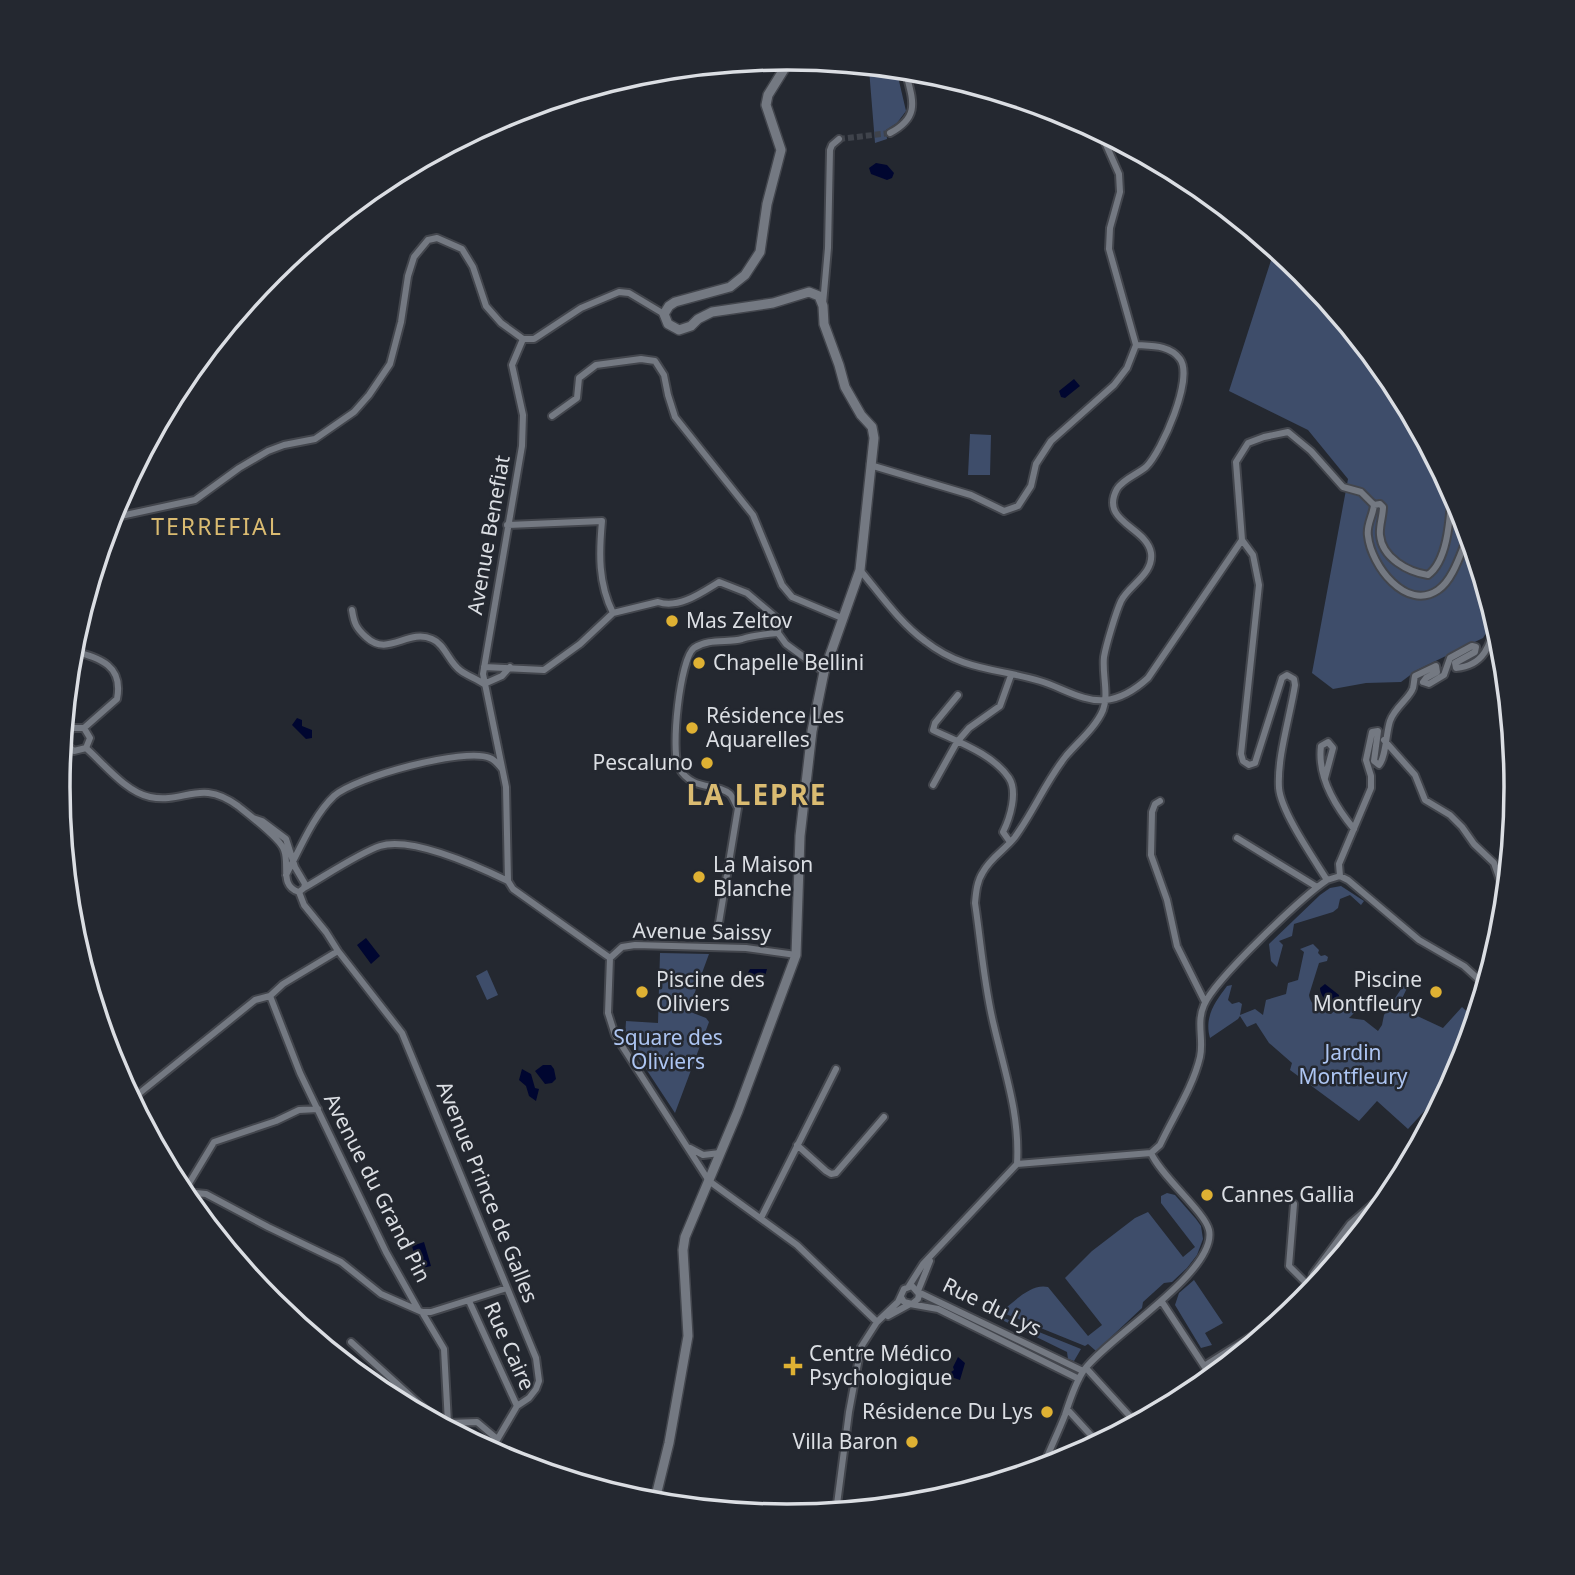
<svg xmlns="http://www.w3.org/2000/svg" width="1575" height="1575" font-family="'Noto Sans',sans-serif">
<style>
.green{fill:#3e4d6a}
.water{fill:#000630}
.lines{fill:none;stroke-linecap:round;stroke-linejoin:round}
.street-tunnel{stroke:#3f434b;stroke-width:6;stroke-dasharray:6 3;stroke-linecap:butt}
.street-casing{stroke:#43464d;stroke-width:10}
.secondary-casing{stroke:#43464d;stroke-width:12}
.street{stroke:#747982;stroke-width:6}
.secondary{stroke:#747982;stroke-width:9}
.poi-dot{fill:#dfb133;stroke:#242830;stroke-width:2.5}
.labels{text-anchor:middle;stroke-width:5;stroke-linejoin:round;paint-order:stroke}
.street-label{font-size:21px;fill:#dbdee3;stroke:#242830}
.poi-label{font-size:21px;fill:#dbdee3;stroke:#242830;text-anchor:start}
.park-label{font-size:21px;fill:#adc5f2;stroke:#242830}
.neighbourhood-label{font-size:23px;letter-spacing:2px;fill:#dabb71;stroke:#242830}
.district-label{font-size:28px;font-weight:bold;letter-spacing:2px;fill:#dabb71;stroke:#242830}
.rim{fill:none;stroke:#dbdee3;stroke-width:3.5}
</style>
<rect width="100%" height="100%" fill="#242830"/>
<!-- green -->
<path class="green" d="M878,67L896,68L906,111L897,123L886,130L887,139L875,143L869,69Z
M1275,248L1304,272L1394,382L1462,509L1495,619L1483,638L1417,670L1401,682L1366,683L1333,689L1312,673L1348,479L1308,430L1229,391Z
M970,434L991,435L990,475H968Z
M1341,886L1364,901L1361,905L1350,895L1340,899L1338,908L1333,912L1294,924L1292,936L1279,941L1283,945L1277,967L1271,961L1269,944L1320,895L1330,888Z
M1313,944L1319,950L1318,953L1321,956L1325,955L1328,957L1327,961L1319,963L1309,995C1310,1005 1322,1012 1331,1014L1342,1004L1351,1001L1359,1008L1349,1018L1364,1020L1378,1031L1382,1025L1384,1015L1403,986L1407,988L1398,1007L1443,1028L1462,1007L1476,1020L1458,1074L1408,1129L1377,1101L1359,1121L1290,1070L1292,1063L1269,1043L1256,1023L1247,1027L1240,1016L1238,1019L1210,1038C1204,1017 1215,1002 1227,986L1232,985L1228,1000L1232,1004L1239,1002L1242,1004L1240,1015L1255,1009L1263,1015L1266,1000L1286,994L1288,983L1298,980L1304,952L1300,949Z
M660,953L709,954L688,1011L706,1018L709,1022L675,1113L625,1037L626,1021L658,1023Z
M487,970L498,995L487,1000L476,976Z
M1167,1193L1175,1195L1196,1219L1201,1226L1203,1239L1197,1255L1187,1268L1172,1282L1164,1283L1143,1302L1142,1308L1096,1351L1088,1344L1085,1346L1001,1312C1014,1302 1031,1283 1048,1287L1088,1336L1102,1325L1065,1278L1092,1251L1135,1218L1148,1212L1183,1257L1195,1247L1161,1203V1196Z
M1194,1280L1223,1323L1205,1333L1212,1345L1201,1348L1175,1305L1179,1293Z
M999,1316L1081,1349L1074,1361L1068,1359L1067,1352L1000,1319Z"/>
<!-- water -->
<path class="water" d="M876,163L887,165L894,173L892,178L887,180L871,174L869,168Z
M1074,379L1080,386L1065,398L1061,397L1059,391Z
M297,718L302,720V726L312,730V738L306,739L292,725Z
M366,938L380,956L371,964L357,945Z
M750,969H767L763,983L745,978Z
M1325,984L1339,995V1002L1335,1007C1328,1006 1320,995 1320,988Z
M543,1065H551L554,1069L556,1079L552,1083L545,1084L535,1071Z
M522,1069L531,1074L535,1088L539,1089L536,1101L529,1096L526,1086L519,1080Z
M424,1242L431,1266L418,1269L412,1246Z
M958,1357L965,1363L960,1380L951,1377L948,1374L954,1370L953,1367Z"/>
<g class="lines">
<!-- street-tunnel -->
<path class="street-tunnel" d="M839,139L890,133
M716,937L718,929"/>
<defs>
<path id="street" d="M486,125H490L501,117
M1100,131L1119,174L1120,192L1110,228L1109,249L1136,345
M890,133C922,116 912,99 905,69
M823,304L828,248L830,150L832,145L839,139
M523,339L512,365L523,415L522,446L483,674L506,787L508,881L513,889L610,958
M552,416L577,398L579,378L596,365L641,359L655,361L664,375L668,395L675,417L753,515L782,585L792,597L842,618
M1425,440L1431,457L1441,470
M870,465L971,495L1004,511L1018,506L1031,486L1036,464L1051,441L1114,385L1127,368L1136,345
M1374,505L1380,504L1383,507C1383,516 1379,526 1380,535C1382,558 1408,572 1428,575C1449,560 1450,514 1452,489
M116,517L195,500L239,468L268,451L284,445L315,439L354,412L369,395L390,364L401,322L408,276L414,257L428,240L437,238L462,249L473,267L486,306L501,323L523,339H534L581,308L619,292L629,293L664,314
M110,521L116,517L113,509
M507,525L602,521C599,553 598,583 613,613
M860,570C880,594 900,623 925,641C963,671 997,668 1040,681C1061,687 1084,703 1106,700C1123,698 1136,689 1148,678L1242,540
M352,610C354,623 356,628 366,637C388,658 408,628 432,639C445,644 449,663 461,671C468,676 477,679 484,684L502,676L510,667
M71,650C98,658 124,664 117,699L84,728
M484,667L544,670L580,644L613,613L658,602C679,609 701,593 719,582L747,593L779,620L778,633L786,644L824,672
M958,695L935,723L933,730C958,742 993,754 1009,778C1018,792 1010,818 1003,832L1010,842
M84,728L90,738L86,748
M66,737L67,745L74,751L86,748
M66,737L72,728H84
M1384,740L1415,775L1425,800L1450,815L1462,827L1474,844L1494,863L1506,897
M86,748C104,764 126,792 150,797C185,804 200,778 238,806C248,814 281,839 284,850C290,865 279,886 299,892L304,888L305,884L295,867L286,839L262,821L253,818
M1325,778L1333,748L1328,742L1321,746C1317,777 1335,806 1354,829
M933,785L957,742L969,728L1000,706L1010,678
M1160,801L1155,804L1152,812L1151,855L1167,900L1177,946L1205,1002
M1237,838L1317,887
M286,875C300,849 313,816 334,796C355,777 465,747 490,758C495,760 499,765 502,769
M1340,876L1339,864L1371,788V776L1366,760L1372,732L1378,731L1374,761L1379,765C1386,757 1386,733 1390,721C1395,707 1410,698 1413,688C1414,684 1414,680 1415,676L1436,666L1437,672L1426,678L1423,682L1429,684L1444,675L1450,658L1472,646L1476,647L1475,652L1455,663L1456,668C1484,666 1491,644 1496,621
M1327,880C1314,859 1281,812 1279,788C1277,757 1290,717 1295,685L1294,679L1287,675L1282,678L1255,763L1249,765L1243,761L1241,754L1259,585L1253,555L1242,540L1236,462L1248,443L1264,437L1288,432L1311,451L1343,487L1361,492L1374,505C1373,516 1366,525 1368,536C1371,565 1406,612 1438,590C1454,579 1461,551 1469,534
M304,888C325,876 359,853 380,846C412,836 479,867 508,881
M299,892L304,905L326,932L338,951L402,1033L536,1358L539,1381L536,1389L529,1398L517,1406L490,1452
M718,929L738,808C736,805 733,797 730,794C716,782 693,792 679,768C670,753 680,658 694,648C709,638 728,643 742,639C754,635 766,634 778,633
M610,958L608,1013L615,1035L709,1181L797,1245L877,1322
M610,958L622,947L635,945L746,948L796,955
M270,996L300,1073L386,1252L418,1309
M131,1100L255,1000L270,996L283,984L338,951
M797,1145L826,1171L831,1174L836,1173L884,1117
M690,1148L703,1155L720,1153
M1151,1153L1160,1145C1173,1117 1193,1087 1200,1057C1204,1040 1196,1023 1204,1005C1215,979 1302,897 1327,880L1340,876L1348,880L1419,940L1464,966L1486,986
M1017,1164L1151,1153
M185,1192L206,1194L268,1227L341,1262L381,1294L422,1312H431L507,1288
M182,1195L214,1142L276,1121L299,1110L318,1109
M1294,1204L1289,1266L1307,1284L1310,1289
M761,1218L836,1069
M909,1286L923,1264L1017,1164C1020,1115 1005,1073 994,1026C984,986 981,943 975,903C976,892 977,881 983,872C991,857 1005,850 1015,837C1034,811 1046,781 1066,756C1078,742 1096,727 1103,710C1109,694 1102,674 1104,657C1106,645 1116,612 1121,601C1129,585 1154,574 1151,553C1147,527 1099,522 1117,489C1123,479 1138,474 1146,467C1162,451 1194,378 1180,359C1170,345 1152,346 1136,345
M918,1291L930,1261
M918,1292L1083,1371
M469,1301L517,1406
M1162,1302L1212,1378
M422,1312L444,1349L448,1423L477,1422L496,1438
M888,1316L910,1304L938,1309L1079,1379
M351,1342L427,1411L448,1423
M1204,1366L1292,1311L1307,1295L1313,1274L1350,1224L1374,1203L1395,1191
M1086,1368L1137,1424
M1067,1409L1099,1444
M1115,1436L1131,1419
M1042,1469C1049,1451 1058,1433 1065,1415C1070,1400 1075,1383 1084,1370C1108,1337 1218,1271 1209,1230C1205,1212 1161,1176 1151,1153
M836,1512L849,1412L861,1347L877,1322L898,1302L904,1289L912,1286L919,1294L918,1299L912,1304L904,1302L901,1297"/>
<path id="secondary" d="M654,1504L669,1443L688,1336L683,1250L685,1237L738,1111L796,955L800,836L812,731L824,672L860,570L874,438L872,427L861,415L845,387L839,365L824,324L823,306L819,296L809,292L773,303L712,312L698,319L691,326L679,330L668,324L664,314L669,306L675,302L730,287L745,275L760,252L767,204L781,150L766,105L768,95L791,58"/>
</defs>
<!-- street casing -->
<use href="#street" class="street-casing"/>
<!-- secondary casing -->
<use href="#secondary" class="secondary-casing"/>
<!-- street -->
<use href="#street" class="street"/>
<!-- secondary -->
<use href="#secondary" class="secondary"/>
</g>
<!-- markers -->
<g class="poi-dot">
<circle cx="672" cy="621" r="7"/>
<circle cx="699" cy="663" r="7"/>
<circle cx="692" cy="728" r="7"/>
<circle cx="707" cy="763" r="7"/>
<circle cx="699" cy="877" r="7"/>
<circle cx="642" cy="992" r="7"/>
<circle cx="1436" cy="992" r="7"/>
<circle cx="1207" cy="1195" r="7"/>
<path d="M789.5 1355.5h7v7h7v7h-7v7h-7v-7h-7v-7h7z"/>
<circle cx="1047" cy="1412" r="7"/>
<circle cx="912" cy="1442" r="7"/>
</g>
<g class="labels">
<!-- street labels -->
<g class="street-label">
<text transform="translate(489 535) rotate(-80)" y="7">Avenue Benefiat</text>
<text transform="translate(702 932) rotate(1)" y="7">Avenue Saissy</text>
<text transform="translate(377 1188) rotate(63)" y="7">Avenue du Grand Pin</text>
<text transform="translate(487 1192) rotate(68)" y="7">Avenue Prince de Galles</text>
<text transform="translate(992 1307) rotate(26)" y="7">Rue du Lys</text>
<text transform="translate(509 1346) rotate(66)" y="7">Rue Caire</text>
</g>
<!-- poi labels -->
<g class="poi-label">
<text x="686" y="628">Mas Zeltov</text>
<text x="713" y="670">Chapelle Bellini</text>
<text x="706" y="723">Résidence Les<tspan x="706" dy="24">Aquarelles</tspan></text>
<text x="693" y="770" text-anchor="end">Pescaluno</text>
<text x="713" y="872">La Maison<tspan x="713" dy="24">Blanche</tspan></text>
<text x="656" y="987">Piscine des<tspan x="656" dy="24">Oliviers</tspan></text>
<text x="1422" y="987" text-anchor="end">Piscine<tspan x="1422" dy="24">Montfleury</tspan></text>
<text x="1221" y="1202">Cannes Gallia</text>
<text x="809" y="1361">Centre Médico<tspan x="809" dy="24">Psychologique</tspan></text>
<text x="1033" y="1419" text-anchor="end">Résidence Du Lys</text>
<text x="898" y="1449" text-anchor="end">Villa Baron</text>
</g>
<!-- park labels -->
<g class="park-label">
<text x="668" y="1045">Square des<tspan x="668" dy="24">Oliviers</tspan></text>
<text x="1353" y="1060">Jardin<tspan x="1353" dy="24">Montfleury</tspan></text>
</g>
<!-- neighbourhood labels -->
<g class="neighbourhood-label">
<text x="217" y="535">TERREFIAL</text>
</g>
<!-- district labels -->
<g class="district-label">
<text x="757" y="805">LA LEPRE</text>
</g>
</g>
<!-- crop -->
<path d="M0 0H1575V1575H0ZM70 787a717 717 0 1 1 1434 0a717 717 0 1 1-1434 0Z" fill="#242830" fill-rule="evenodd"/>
<path class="rim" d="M70 787a717 717 0 1 1 1434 0a717 717 0 1 1-1434 0Z"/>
</svg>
